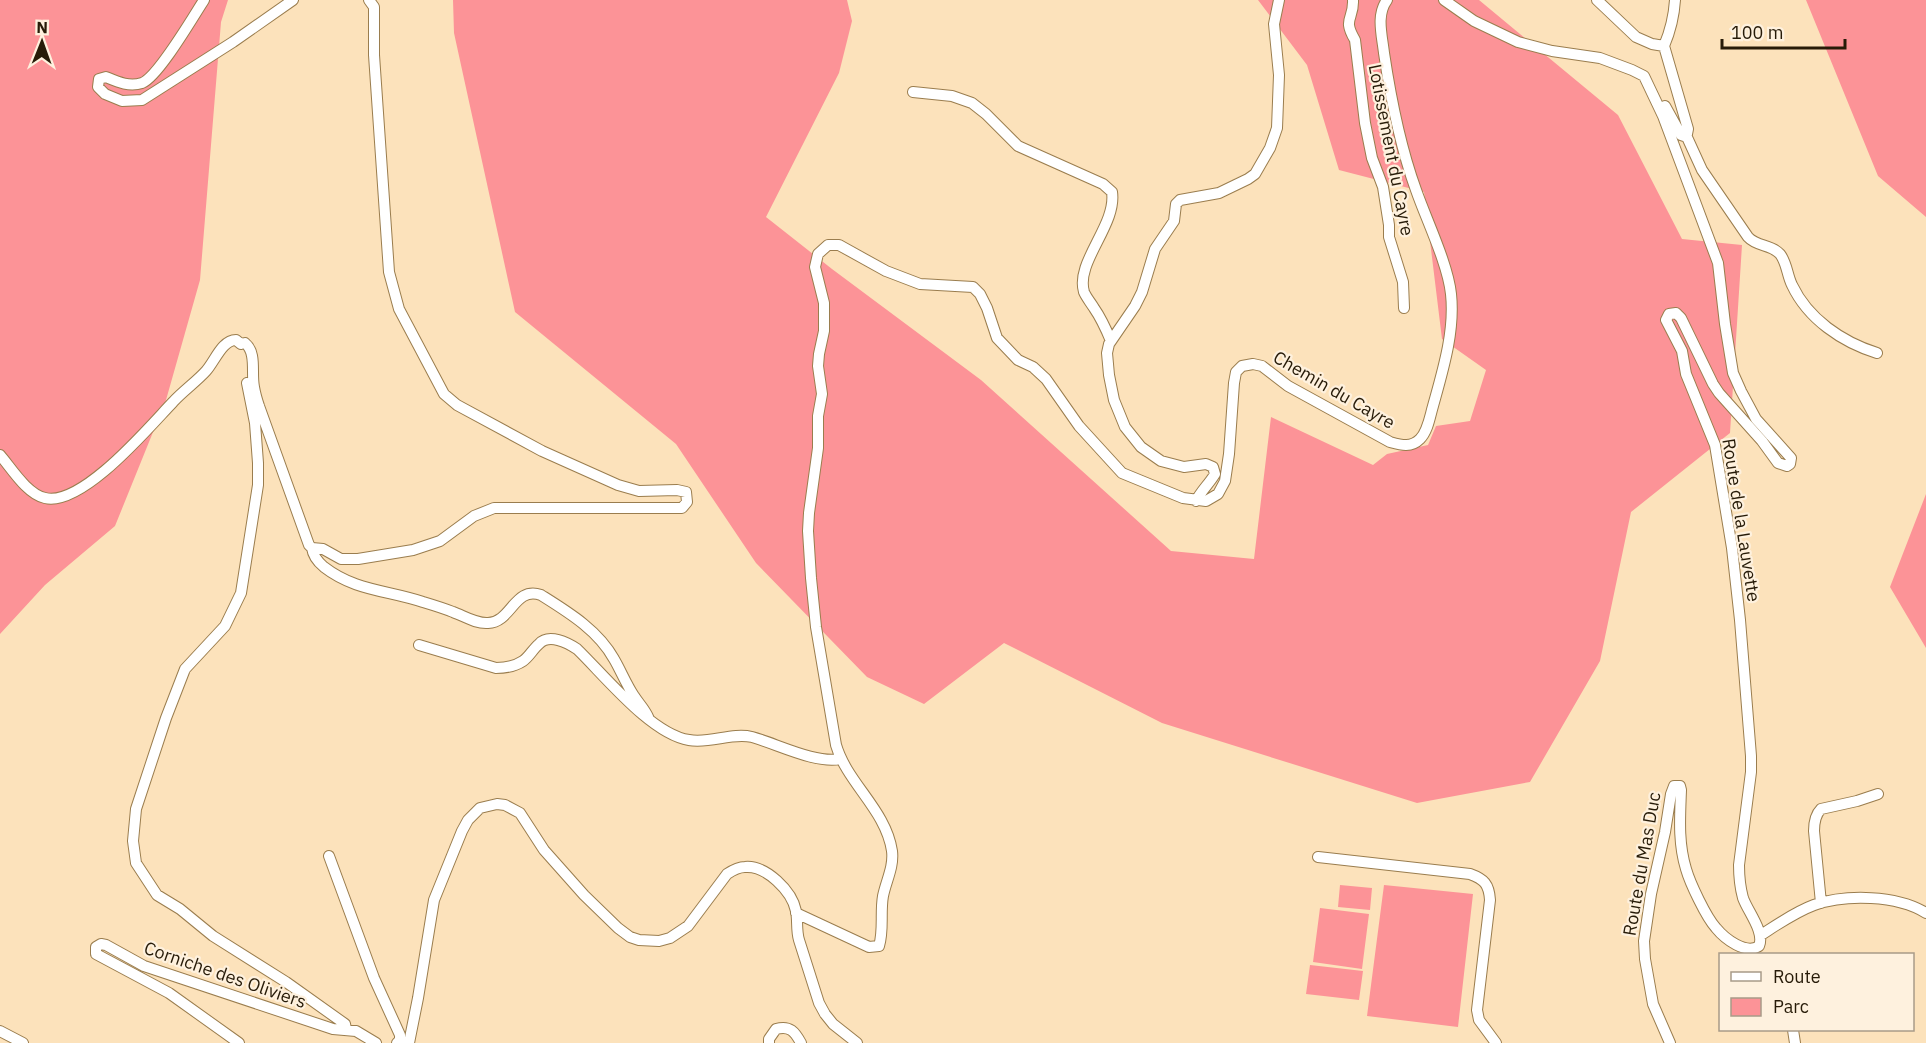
<svg xmlns="http://www.w3.org/2000/svg" width="1926" height="1043" font-family="'IBM Plex Sans',sans-serif">
<style>
.green{fill:#fc9397}
.lines{fill:none;stroke-linecap:round;stroke-linejoin:round}
.minor-casing{stroke:#9a7d4e;stroke-width:12}
.minor{stroke:#fff;stroke-width:10}
.labels{text-anchor:middle;stroke-width:4.5;stroke-linejoin:round;paint-order:stroke}
.street-label{font-size:18px;fill:#271b08;stroke:#fef1de}
</style>
<rect width="100%" height="100%" fill="#fce2bb"/>
<!-- green -->
<path class="green" d="M0,0H228L221,22L200,280L166,400L115,526L45,585L0,634Z
M453,0H847L852,21L839,73L766,217L832,269L981,380L1171,551L1254,559L1271,417L1373,465L1387,454L1428,445L1436,426L1470,421L1486,370L1442,339L1424,192L1339,170L1307,65L1258,0H1479L1618,115L1682,239L1742,245L1730,433L1631,512L1600,661L1530,782L1417,803L1162,723L1004,643L924,704L867,677L756,563L676,444L515,312L454,33Z
M1806,0H1926V217L1878,176Z
M1926,494V648L1890,587Z
M1340,885L1372,888L1370,910L1338,907Z
M1384,885L1473,894L1458,1027L1367,1016Z
M1320,908L1369,914L1362,969L1313,962Z
M1310,965L1363,971L1359,1000L1306,994Z"/>
<g class="lines">
<defs>
<path id="minor" d="M204,0C193,17 158,77 142,83C129,87 118,82 106,77L99,79L98,87L105,94L122,101L142,100L233,42L293,0
M1353,0C1354,20 1342,18 1355,40L1365,123L1372,158L1383,187L1389,225V237L1403,282L1404,308
M1444,0L1474,21L1518,42L1552,51L1600,58L1632,70L1644,76L1663,116L1718,263L1725,324L1733,373L1741,391L1756,419L1791,458L1790,464L1787,466L1778,463L1762,441L1719,393L1713,384L1681,318L1676,313L1669,314L1666,320L1682,351L1686,374L1715,445L1732,548L1740,620L1751,756V772L1739,865C1739,876 1740,887 1743,898C1748,912 1765,932 1759,946
M1597,0L1636,37L1652,44L1664,46
M913,92L952,96L972,103L986,114L1018,146L1103,184L1112,192C1117,225 1075,262 1084,292C1086,297 1091,303 1094,308C1101,318 1106,329 1111,341
M1665,106L1681,135L1684,136L1687,134L1688,129L1664,46C1670,32 1674,16 1675,0
M1686,135L1702,170L1748,237C1757,247 1771,244 1780,254C1787,263 1787,275 1792,285C1808,319 1842,342 1877,353
M247,383L255,423L258,463V485L241,593L225,626L185,669L166,718L136,809L133,841L136,863L157,895L180,909L213,936L286,982L345,1024L346,1029
M0,455C12,469 27,494 45,498C82,507 149,427 173,402C183,391 196,382 206,371C215,361 222,340 236,340L241,344L245,343C257,353 251,373 254,387C255,393 257,400 259,406L309,545L312,548C313,556 318,562 324,567C355,591 387,590 423,602C433,605 443,608 453,612C464,616 476,624 488,623C512,622 514,586 541,595C568,612 598,630 614,659C621,671 626,684 634,696C639,704 645,709 649,719
M1196,501C1201,491 1209,484 1215,474L1213,467L1206,464L1184,467L1161,461L1141,447L1125,427L1114,400L1109,375L1107,353L1109,344L1135,306L1142,292L1155,249L1174,221L1176,204L1180,200L1219,193L1248,179L1255,174L1270,148L1277,128L1279,75L1274,24L1279,0
M312,548L323,549L341,559H358L413,550L440,541L474,516L494,508H682L687,502L686,492L677,490L639,491L618,485L542,451L457,405L444,394L399,309L389,272L374,55V7L369,0
M419,645L496,668C506,668 514,667 523,661C529,657 533,649 539,644C549,633 568,643 577,649C605,676 651,734 689,740C710,744 732,732 752,737C777,744 816,764 840,759
M329,856L374,978L400,1035V1040L397,1043
M1318,857L1470,874C1484,879 1489,884 1490,900L1477,1010L1479,1020L1496,1043
M1821,903L1814,831C1814,823 1815,815 1821,809L1857,801L1878,794
M796,913L869,947L879,946C884,930 880,913 883,896C886,881 894,867 892,851C886,810 847,783 836,745L816,627L811,578L808,531L809,513L818,448V416L822,394L818,366L819,354L824,331V303L815,267L818,254L828,245H839L886,271L920,284L973,287L980,294L987,308L997,338L1018,360L1033,367L1046,379L1079,426L1122,473L1183,498L1206,501L1218,494L1225,481L1229,454L1234,383L1236,372L1242,366L1253,364L1262,366L1288,386L1390,442C1401,445 1411,448 1420,439C1428,431 1430,416 1433,406C1443,370 1455,331 1451,294C1448,264 1426,219 1416,190C1400,146 1391,100 1384,53C1382,35 1376,15 1387,0
M1761,935C1778,924 1795,912 1814,905C1846,894 1897,895 1926,913
M1793,1030L1795,1043
M0,1031L23,1043
M239,1043L169,993L96,954V947L101,944L106,945L144,966L333,1029L356,1031L376,1043
M409,1043L418,998L434,900L462,831L468,820L480,808L497,804L505,805L520,813L544,850L584,895L618,928L630,937L639,940L659,941L670,938L688,926L727,874C733,870 738,867 745,867C766,865 792,891 796,911C798,920 796,930 799,940L819,1003L825,1014L833,1024L857,1043
M769,1043V1039L776,1029C790,1025 795,1032 801,1043
M1670,1043L1653,1004L1645,959L1644,941L1651,894L1665,832L1671,794L1674,786H1680L1681,790C1680,817 1678,843 1686,869C1690,883 1706,917 1716,928C1725,939 1746,955 1759,946"/>
</defs>
<!-- minor casing -->
<use href="#minor" class="minor-casing"/>
<!-- minor -->
<use href="#minor" class="minor"/>
</g>
<g class="labels">
<!-- street labels -->
<g class="street-label">
<text transform="translate(1391 150) rotate(79)" y="6">Lotissement du Cayre</text>
<text transform="translate(1334 390) rotate(30)" y="6">Chemin du Cayre</text>
<text transform="translate(1741 520) rotate(81)" y="6">Route de la Lauvette</text>
<text transform="translate(1642 864) rotate(-80)" y="6">Route du Mas Duc</text>
<text transform="translate(225 975) rotate(19)" y="6">Corniche des Oliviers</text>
</g>
</g>
<!-- legend -->
<rect x="1719" y="953" width="195" height="78" fill="#fef1de" stroke="#a89b88" stroke-width="1.5"/>
<rect x="1731" y="972" width="30" height="9" fill="#ffffff" stroke="#a89b88" stroke-width="1.5"/>
<text x="1773" y="983" font-size="18" fill="#271b08">Route</text>
<rect x="1731" y="998" width="30" height="18" fill="#fc9397" stroke="#a89b88" stroke-width="1.5"/>
<text x="1773" y="1013" font-size="18" fill="#271b08">Parc</text>
<!-- north arrow -->
<g transform="translate(42 42) rotate(1)" stroke="#fef1de" stroke-width="4.5" paint-order="stroke">
<path d="M0-4.5L10 22L0 15L-10 22Z" fill="#271b08"/>
<text y="-9" font-size="16" font-weight="bold" text-anchor="middle" fill="#271b08">N</text>
</g>
<!-- scale -->
<path d="M1722 39v9h123v-9" fill="none" stroke="#271b08" stroke-width="3"/>
<text x="1731" y="39" font-size="18" fill="#271b08" stroke="#fef1de" stroke-width="4.5" paint-order="stroke">100 m</text>
</svg>
